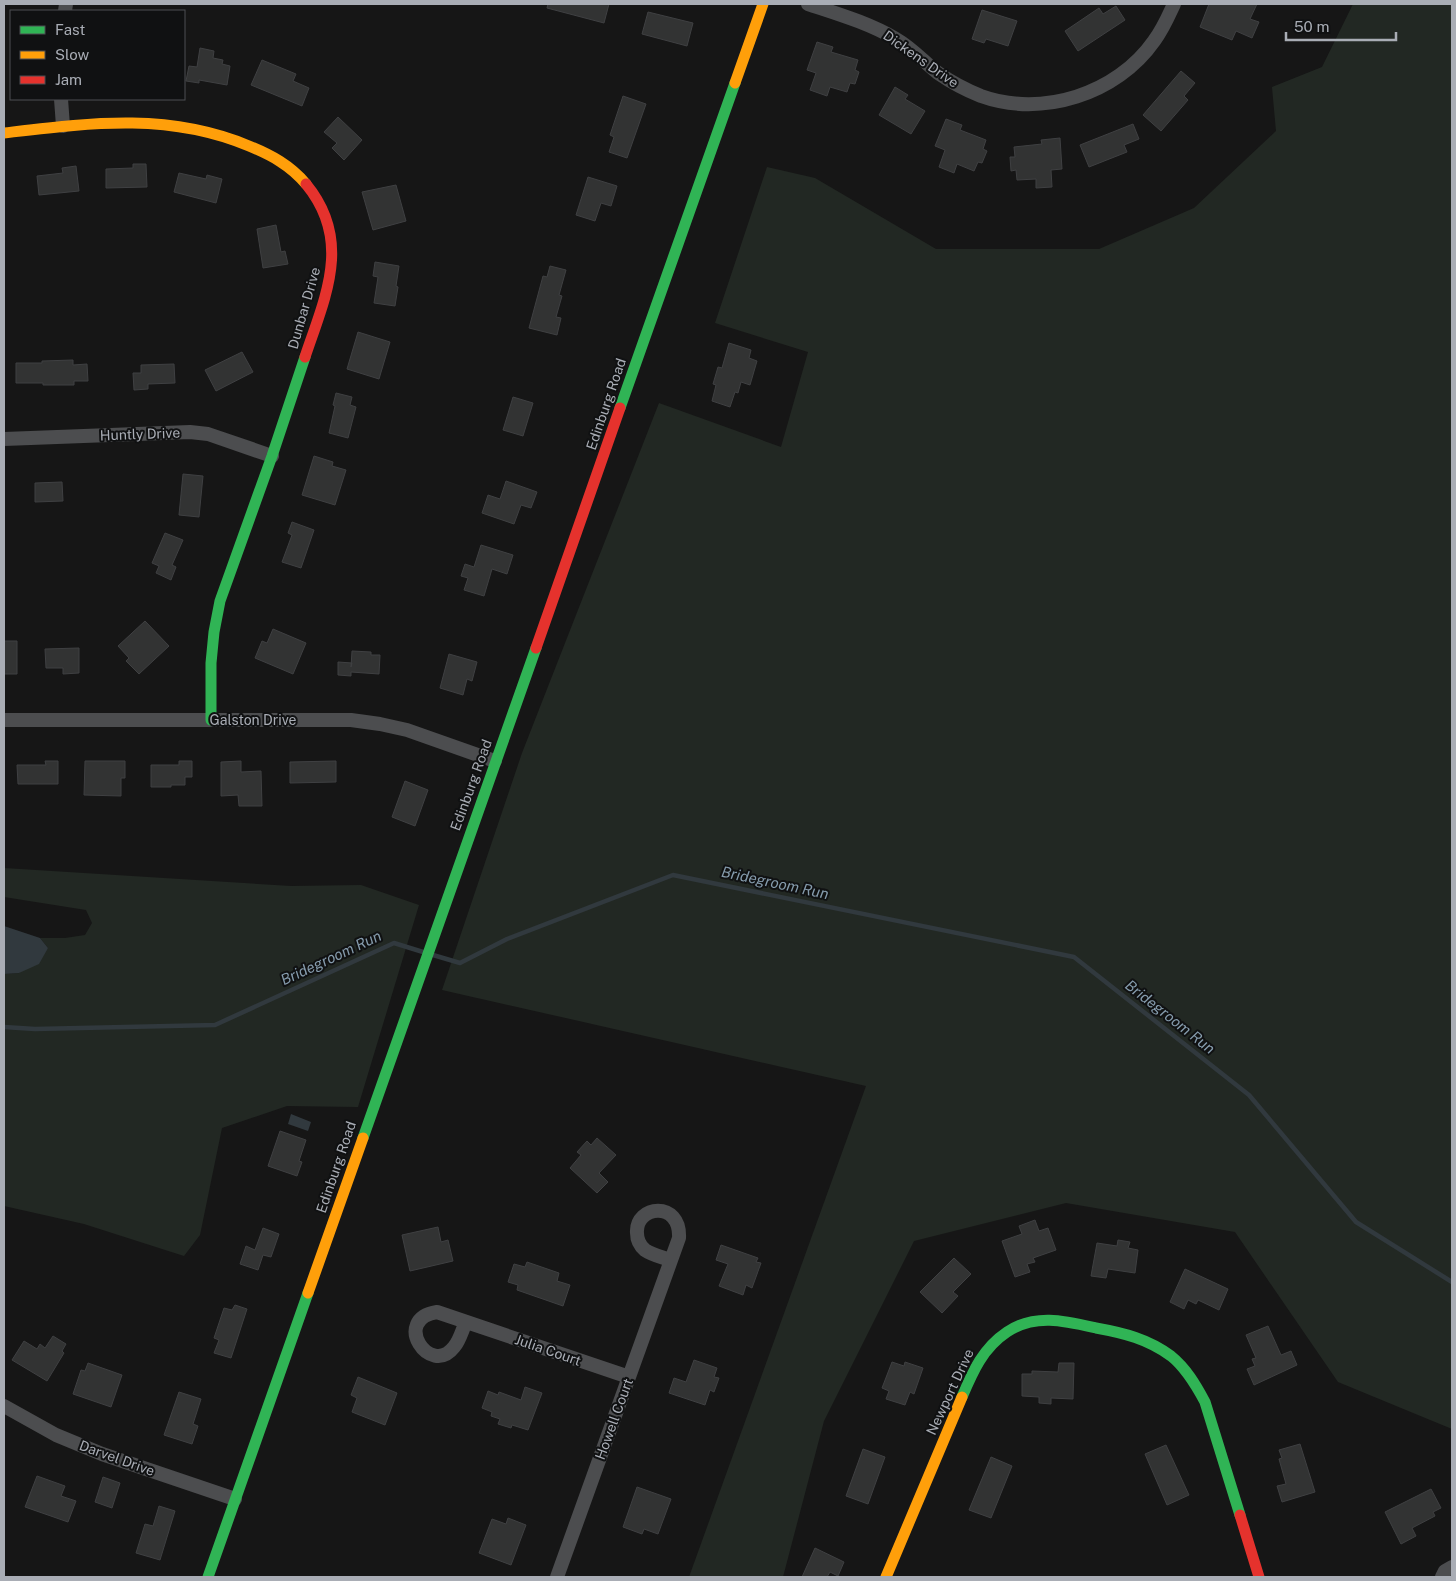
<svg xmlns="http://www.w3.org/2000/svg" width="1456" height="1581" font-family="'Public Sans',sans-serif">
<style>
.green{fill:#222823}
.water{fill:#31393e}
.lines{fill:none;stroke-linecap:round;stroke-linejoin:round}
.stream{stroke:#31393e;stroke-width:4.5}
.building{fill:#323333;stroke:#3f4042}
.street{stroke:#4c4d4f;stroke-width:14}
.fast{stroke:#30b455;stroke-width:11}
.slow{stroke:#ff9f0a;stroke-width:11}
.jam{stroke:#e5322d;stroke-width:11}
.labels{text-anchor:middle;stroke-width:4;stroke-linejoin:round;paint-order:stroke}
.street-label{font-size:14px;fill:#a9adb5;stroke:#101112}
.water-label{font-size:15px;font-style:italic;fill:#859bac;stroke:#101112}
</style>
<rect width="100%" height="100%" fill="#161616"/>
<!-- green -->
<path class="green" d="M1353,4H1452V1429L1338,1382L1235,1232L1066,1203L914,1241L824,1421L783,1577H689L866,1086L442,990L522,753L659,403L781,447L808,352L715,323L767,167L815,178L936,249H1099L1194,208L1276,131L1272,87L1322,67Z
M4,868L291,886L361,885L419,905L358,1107L287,1106L222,1128L200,1235L184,1256L84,1224L4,1206V974L19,973L48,948L40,938H65L85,935L92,923L86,910L4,897Z"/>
<!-- water -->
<path class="water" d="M4,926L40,938L48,948L39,964L19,973L4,974Z
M291,1114L311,1122L308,1131L288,1124Z"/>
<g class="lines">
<!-- stream -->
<path class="stream" d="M433,955L460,963L507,939L673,875L1074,957L1249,1095L1356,1222L1452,1282
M4,1027L35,1029L215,1025L394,943L423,952"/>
</g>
<!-- building -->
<path class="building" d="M548,4H609L604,23L547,8Z
M1209,4H1257L1250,19L1259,22L1252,38L1236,31L1232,40L1200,27Z
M1116,6L1125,20L1078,51L1065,31L1099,8L1103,14Z
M982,10L1017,21L1008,46L986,39L984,43L972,39Z
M648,12L693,23L687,46L642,34Z
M817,42L833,47L831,52L858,60L855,70L859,72L855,84L850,83L847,92L830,87L827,96L810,90L816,73L807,70Z
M200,48L214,51L213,58L223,60L222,64L230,66L227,85L199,80V83L186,81L189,66L197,67Z
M262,60L296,74L293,81L309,88L302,106L251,85Z
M1181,71L1195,83L1184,96L1188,100L1161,131L1143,115Z
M895,87L908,95L905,99L925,111L911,134L879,115Z
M623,96L646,104L627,158L609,152L614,137L610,135Z
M338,117L362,140L344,160L332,148L337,143L324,132Z
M946,119L962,125L960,130L986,140L983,149L987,151L982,163L978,162L974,171L957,164L954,173L939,167L945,150L935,146Z
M1133,124L1139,139L1124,145L1127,152L1089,167L1080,145Z
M1060,138L1062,169L1051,170L1052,187L1036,188V179L1017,180L1016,170L1011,171L1010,157H1015L1014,147L1042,144L1041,140Z
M133,164H146L147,187L106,188V169L133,168Z
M76,166L79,191L39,195L37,176L63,173L62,168Z
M179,173L206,179L207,175L222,179L216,203L174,192Z
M588,177L617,186L611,206L601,203L595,221L576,215Z
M396,185L406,221L373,230L362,192Z
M276,225L281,252L285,251L288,264L263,268L257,229Z
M375,262L399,266L396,286L398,287L395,306L374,303L378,277L373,276Z
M550,266L566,270L559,295L562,296L556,317L561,318L557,335L529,328L543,276L547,277Z
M358,332L390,342L379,379L347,369Z
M729,343L751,350L749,358L757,361L750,385L741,382L738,393L735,392L730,407L712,401L716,385L713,384L718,367L722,368Z
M242,352L253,372L216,391L205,370Z
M73,360V365L87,364L88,381H74V385H43V383H16V363H42V361Z
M174,364L175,383L148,384V389L134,390L133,373H141V365Z
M336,393L352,397L350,405L356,407L348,438L329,433L335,406L333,405Z
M513,397L533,403L523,436L503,430Z
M314,456L333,462L332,466L346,470L335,505L302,495Z
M183,474L203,476L199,517L179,515Z
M506,481L537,492L531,508L521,505L514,524L482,513L488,495L500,499Z
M62,482L63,501L35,502V483Z
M292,522L314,530L301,568L282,562L292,535L288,533Z
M165,533L183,540L172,565L176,567L171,580L156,573L159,566L152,563Z
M481,545L513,555L507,574L492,569L484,596L464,590L468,578L461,576L465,564L474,567Z
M145,621L169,646L139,674L126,661L129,658L118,646Z
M273,629L306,643L293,674L255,658L262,641L267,643Z
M4,641H17V674H4Z
M79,648V673L63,674V668H46L45,649Z
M352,651L371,652V655H380L379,674L351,672V676L338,675V662L352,663L351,667Z
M449,654L477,662L472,681L467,679L463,695L440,688Z
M45,761H58V784H18L17,765H46Z
M85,761H125V778H121V796L84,795Z
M179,761H192V777H185V785H171V787H151V765H179Z
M241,761V772L261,771L262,806H239L238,795L221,796V762Z
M336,761V782L290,783V762Z
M405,781L428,790L415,826L392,817Z
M280,1131L306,1140L299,1161L302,1162L297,1176L268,1166Z
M597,1138L616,1155L599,1173L608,1182L597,1193L570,1168L581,1155L577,1152L587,1141L591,1145Z
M1035,1220L1039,1231L1048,1228L1056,1250L1033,1258L1035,1262L1027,1264L1030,1272L1015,1277L1002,1241L1022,1234L1019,1226Z
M438,1227L441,1242L448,1240L453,1261L410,1271L402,1235Z
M263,1228L279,1234L271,1257L263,1255L258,1270L240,1264L246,1246L255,1250Z
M1118,1240L1130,1242L1128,1248L1138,1250L1135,1273L1108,1269L1106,1278L1091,1276L1097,1243L1117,1246Z
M721,1245L758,1258L756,1262L761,1263L752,1288L746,1285L743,1295L719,1286L728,1264L716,1260Z
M954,1258L971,1274L953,1292L958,1296L942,1313L920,1292Z
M527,1262L559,1273L557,1281L570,1285L563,1306L517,1290L518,1285L508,1282L514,1264L525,1267Z
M1185,1269L1228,1289L1219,1310L1198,1300L1196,1304L1188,1300L1184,1309L1170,1302Z
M235,1305L247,1309L231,1358L214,1353L219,1340L214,1338L224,1308L232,1310Z
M1268,1326L1281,1355L1291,1351L1297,1365L1254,1385L1247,1369L1255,1366L1252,1359L1256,1358L1246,1335Z
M53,1336L66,1344L62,1351L64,1353L47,1381L12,1360L24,1341L37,1349L40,1344L45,1348Z
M694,1360L717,1368L714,1377L719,1378L714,1392L710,1390L705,1405L669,1393L674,1378L686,1382Z
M892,1362L904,1366L905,1362L923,1368L914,1394L910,1392L905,1405L886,1399L889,1391L882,1388Z
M88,1363L122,1375L111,1407L73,1394L81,1370L85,1371Z
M1059,1363H1074L1073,1399L1051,1398V1404L1039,1403V1397L1022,1396V1374H1032V1371L1058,1372Z
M358,1377L397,1393L385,1425L352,1412L357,1398L351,1395Z
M525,1387L542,1393L528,1430L512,1425L511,1428L498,1424L500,1419L491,1416L492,1412L482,1408L488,1391L498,1395L499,1392L521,1400Z
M179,1392L201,1399L193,1424L198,1426L192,1444L164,1435Z
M1300,1444L1315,1492L1282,1502L1277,1486L1286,1484L1279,1459L1282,1458L1279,1450Z
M1166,1445L1189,1495L1167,1505L1145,1454Z
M863,1449L885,1457L868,1504L846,1496Z
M991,1457L1012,1466L991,1518L969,1510Z
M37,1476L65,1486L61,1496L76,1501L68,1522L25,1507Z
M103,1477L120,1483L112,1508L95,1502Z
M637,1487L671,1499L658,1534L644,1529L642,1534L623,1527Z
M1431,1489L1441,1508L1433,1512L1435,1516L1412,1528L1416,1536L1401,1544L1385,1512Z
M159,1506L175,1511L160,1560L136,1553L145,1524L153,1526Z
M508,1518L526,1525L511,1565L479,1553L492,1519L506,1524Z
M815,1548L844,1562L838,1576L830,1572L827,1577H802Z"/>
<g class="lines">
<!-- street -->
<path class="street" d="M808,4C838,14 869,23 896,39C912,48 924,62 938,73C951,82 966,90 981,96C1042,118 1117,94 1154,41C1163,29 1168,17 1174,4
M65,11L66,4
M61,99L63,126
M4,439L190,432L208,434L272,456
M4,720H351L380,724L407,730L495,761
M466,1322C462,1330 460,1340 454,1347C430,1378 391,1319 437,1312L629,1377
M4,1406L56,1435L102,1454L235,1499
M557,1577L679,1238C681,1200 635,1205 637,1233C637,1240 639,1245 645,1250C652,1255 662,1257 670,1260
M1442,1577L1445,1571L1452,1567"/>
<!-- fast -->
<path class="fast" d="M620,408L735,83
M211,720V663L214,632L220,601L272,456L305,357
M363,1138L536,648
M962,1397C973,1371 983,1348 1007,1332C1035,1313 1066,1321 1096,1328C1124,1333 1148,1339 1171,1356C1186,1368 1196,1385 1205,1402L1240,1515
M208,1577L308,1293"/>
<!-- slow -->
<path class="slow" d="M735,83L763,4
M4,133C89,123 168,112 249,146C271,155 290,165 306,184
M308,1293L363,1138
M886,1577L962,1397"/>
<!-- jam -->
<path class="jam" d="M305,357C325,297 353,241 306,184
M536,648L620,408
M1240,1515L1259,1577"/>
</g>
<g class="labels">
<!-- street labels -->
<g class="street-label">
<text transform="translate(921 59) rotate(35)" y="5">Dickens Drive</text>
<text transform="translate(304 308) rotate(-74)" y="5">Dunbar Drive</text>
<text transform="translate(606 404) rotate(-71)" y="5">Edinburg Road</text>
<text transform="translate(140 434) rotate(-2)" y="5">Huntly Drive</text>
<text x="253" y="725">Galston Drive</text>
<text transform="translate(471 785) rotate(-70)" y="5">Edinburg Road</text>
<text transform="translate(336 1167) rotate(-71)" y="5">Edinburg Road</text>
<text transform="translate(548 1350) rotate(19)" y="5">Julia Court</text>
<text transform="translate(950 1392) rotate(-65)" y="5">Newport Drive</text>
<text transform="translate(614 1419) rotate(-70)" y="5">Howell Court</text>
<text transform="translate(117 1458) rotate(20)" y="5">Darvel Drive</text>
</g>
<!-- water labels -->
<g class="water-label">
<text transform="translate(775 883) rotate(12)" y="5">Bridegroom Run</text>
<text transform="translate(331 958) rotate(-25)" y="5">Bridegroom Run</text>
<text transform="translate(1170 1017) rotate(38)" y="5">Bridegroom Run</text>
</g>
</g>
<!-- border -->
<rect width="1456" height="1581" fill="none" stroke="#a9adb5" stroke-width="10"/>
<!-- legend -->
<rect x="10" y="10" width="175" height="90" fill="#101112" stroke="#4d4f53"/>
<rect x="20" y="26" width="25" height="8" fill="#30b455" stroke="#4d4f53"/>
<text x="55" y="35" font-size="15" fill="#a9adb5">Fast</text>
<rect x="20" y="51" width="25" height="8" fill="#ff9f0a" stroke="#4d4f53"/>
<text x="55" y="60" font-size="15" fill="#a9adb5">Slow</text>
<rect x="20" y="76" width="25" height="8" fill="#e5322d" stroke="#4d4f53"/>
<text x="55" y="85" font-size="15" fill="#a9adb5">Jam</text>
<!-- scale -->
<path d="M1286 32v8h110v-8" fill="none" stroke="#a9adb5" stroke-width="2.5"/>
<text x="1294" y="32" font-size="15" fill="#a9adb5" stroke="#101112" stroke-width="4" paint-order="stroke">50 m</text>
</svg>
